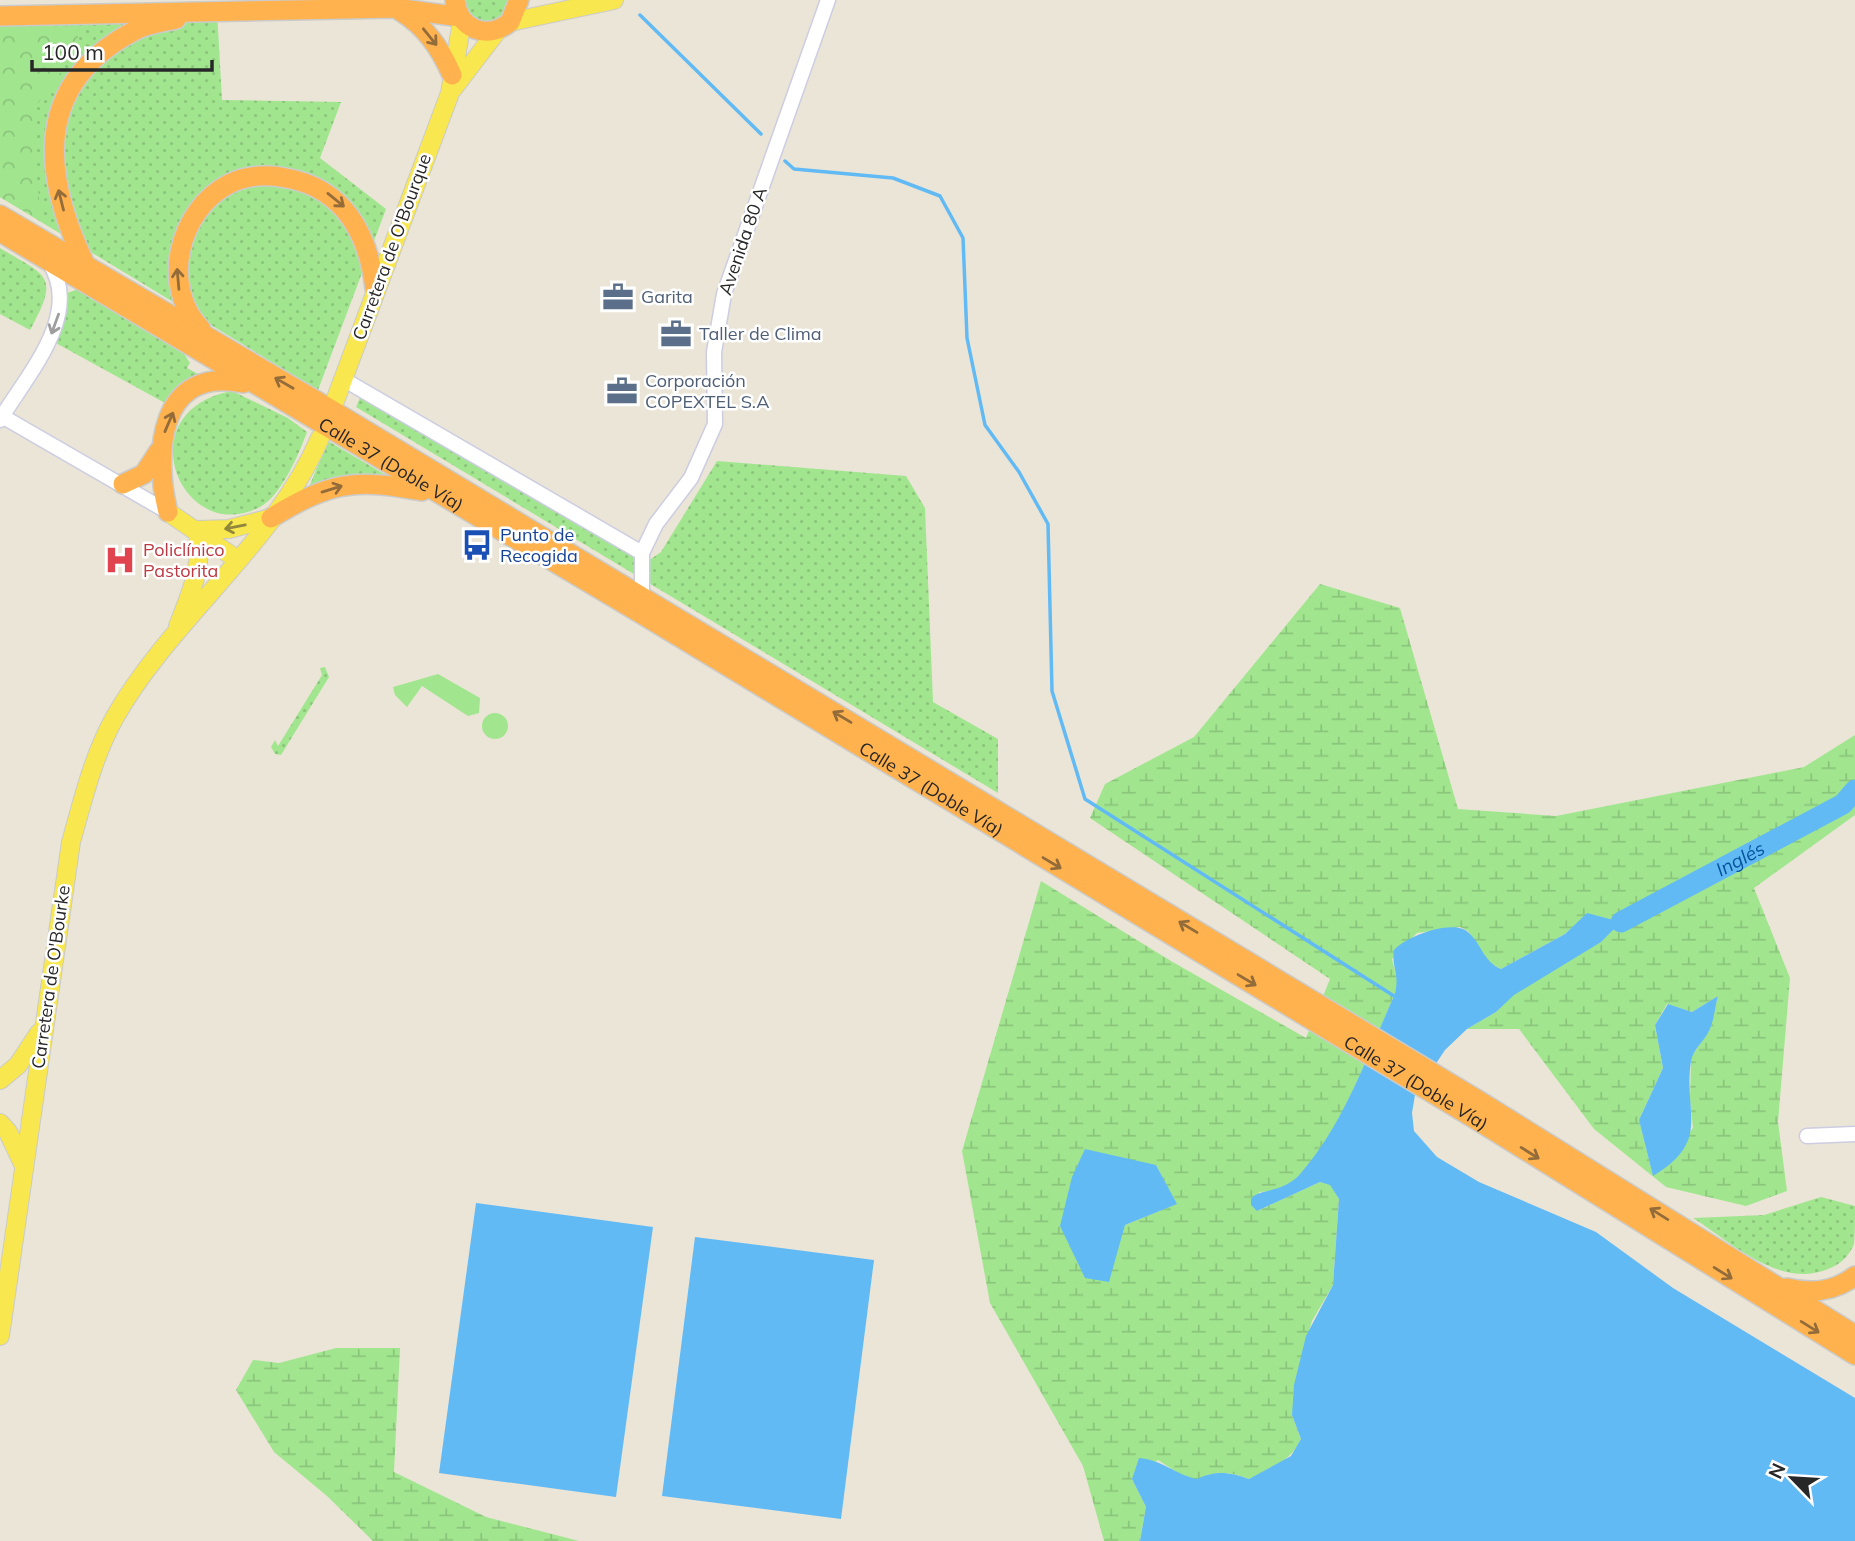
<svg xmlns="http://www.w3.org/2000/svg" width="1855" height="1541" font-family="Mulish,sans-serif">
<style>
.grass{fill:url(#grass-dots)}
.forest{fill:url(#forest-crowns)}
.wetland{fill:url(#wetland-marsh);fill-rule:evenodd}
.garden{fill:#a1e68f}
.water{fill:#62baf5}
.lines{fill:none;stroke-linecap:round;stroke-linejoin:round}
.stream{stroke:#62baf5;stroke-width:3.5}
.river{stroke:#62baf5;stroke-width:21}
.minor-casing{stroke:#cccde1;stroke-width:17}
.major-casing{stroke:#cbcbcb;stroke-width:20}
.highway-casing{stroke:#cbcbcb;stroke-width:22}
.minor{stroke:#fff;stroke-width:14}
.major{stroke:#f8e74e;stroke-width:18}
.highway{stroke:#ffb24d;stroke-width:19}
.oneway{stroke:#936c3a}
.oneway2{stroke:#9e9e9e}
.oneway3{stroke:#90873a}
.labels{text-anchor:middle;stroke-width:5;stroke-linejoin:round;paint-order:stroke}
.street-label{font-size:18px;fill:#272727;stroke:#fff}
.service-label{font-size:18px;fill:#4e5e75;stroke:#fff;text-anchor:start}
.transit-label{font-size:18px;fill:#164399;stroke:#fff;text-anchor:start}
.health-label{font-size:18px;fill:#be3a42;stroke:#fff;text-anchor:start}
.water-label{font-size:19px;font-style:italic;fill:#06549c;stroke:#fff}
</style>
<defs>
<pattern id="grass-dots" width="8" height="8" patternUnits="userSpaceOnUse" patternTransform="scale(1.75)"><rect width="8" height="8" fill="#a1e68f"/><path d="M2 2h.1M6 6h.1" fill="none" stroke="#8bc57b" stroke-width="1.8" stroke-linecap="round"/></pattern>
<pattern id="forest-crowns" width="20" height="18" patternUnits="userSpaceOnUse" patternTransform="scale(1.75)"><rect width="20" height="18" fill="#a1e68f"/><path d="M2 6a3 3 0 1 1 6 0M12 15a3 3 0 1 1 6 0" fill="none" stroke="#8bc57b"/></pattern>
<pattern id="wetland-marsh" width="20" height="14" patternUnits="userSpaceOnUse" patternTransform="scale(1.75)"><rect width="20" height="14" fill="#a1e68f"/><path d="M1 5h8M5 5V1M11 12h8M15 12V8" fill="none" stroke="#8bc57b"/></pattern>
</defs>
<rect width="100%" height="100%" fill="#ebe5d7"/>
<!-- grass -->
<path class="grass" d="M462,0H511L502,18L487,24L472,19Z
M217,11L222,100L341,102L320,158L386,209L318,390L0,197V22Z
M0,248C48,277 60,275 30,330L0,314Z
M78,289L179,346L190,363L187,368L200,375L189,379L165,403L54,342L64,318L65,294Z
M232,391L288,418L307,432C299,454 281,496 260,507C181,548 125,411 232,391Z
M362,393L648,561L661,552L717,461L906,476L925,508L933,702L998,739V793L356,407Z
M328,441L384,474L386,476L309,487Z
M325,667L329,677L281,755L275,754L271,747L275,740L278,746L322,675L320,668Z
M1821,1197L1855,1206C1855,1217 1855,1234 1854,1244C1849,1256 1840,1265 1828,1269C1780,1289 1732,1243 1693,1218L1764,1215Z"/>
<!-- forest -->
<path class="forest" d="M76,18L79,47L37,105L33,148L42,222L0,197V22Z"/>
<!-- wetland -->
<path class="wetland" d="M1320,584L1400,608L1458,809L1556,816L1804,767L1855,735V815L1754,888L1790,978L1778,1122L1787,1191L1746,1206L1666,1187L1594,1129L1519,1029H1467L1496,1012L1587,914L1565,934L1501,969L1489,963L1468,931L1460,927L1417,933L1392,959L1398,982L1394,996C1373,1043 1331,1157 1290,1185C1280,1191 1269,1191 1259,1192L1257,1211L1320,1182L1330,1184L1339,1199L1333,1285L1312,1321L1301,1358L1292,1415L1301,1439C1293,1459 1269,1471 1249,1479C1230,1472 1216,1470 1198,1480L1184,1477L1158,1460L1132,1479L1146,1507L1140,1541H1104L1083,1466L990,1303L962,1151L1041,881L1171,961L1306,1038L1330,979L1090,818L1105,784L1194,737ZM1718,996L1709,1031L1691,1057L1690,1101L1693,1128L1653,1175L1639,1120L1663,1068L1655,1025L1667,1004L1692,1012ZM1156,1165L1176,1204L1125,1225Z
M336,1348H400L394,1472L486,1517L579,1541H373L327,1496L274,1452L236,1390L253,1360L279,1363Z"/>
<!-- garden -->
<path class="garden" d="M438,674L480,698L479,713L468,716L422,686L407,707L395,695L393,687Z
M482 726a13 13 0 1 1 26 0a13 13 0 1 1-26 0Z"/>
<!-- water -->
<path class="water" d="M1587,913L1621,922L1601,942L1514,995L1496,1012L1467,1029L1445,1050L1415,1095L1412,1113L1414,1131L1437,1157L1479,1182L1596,1232L1673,1288L1855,1398V1541H1140L1146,1507L1132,1479L1139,1458C1163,1460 1174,1474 1197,1479C1216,1470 1230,1472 1249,1479L1291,1456L1301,1439L1292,1415L1294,1385L1306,1336L1333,1285L1339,1199L1330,1185L1320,1182L1257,1211L1251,1205V1199C1259,1188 1283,1194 1301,1173C1345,1122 1367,1056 1394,996C1401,975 1391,968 1394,950C1407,936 1454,918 1469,933C1482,945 1483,961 1501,969L1565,934Z
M1718,996C1715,1007 1714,1022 1708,1033C1703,1042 1693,1050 1691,1061C1683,1114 1712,1140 1653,1176L1639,1120L1663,1068L1655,1025L1668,1004L1692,1012Z
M1085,1149L1156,1165L1177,1204L1125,1225L1109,1282L1085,1278L1060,1226L1072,1177Z
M476,1203L653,1227L616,1497L439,1473Z
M695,1237L874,1260L841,1519L662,1496Z"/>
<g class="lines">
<!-- stream -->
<path class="stream" d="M640,15L761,134
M785,161L794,169L893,178L940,196L963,238L967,338L985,425L1019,472L1048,524L1052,691L1085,799L1394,996"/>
<!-- river -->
<path class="river" id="s1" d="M1621,922L1843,804L1855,790"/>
<defs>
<path id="minor" d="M343,379L642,553
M0,415L168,512
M0,420C26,376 85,313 48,261
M642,598V553L656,524L691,478L715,424L714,352L724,294L828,0
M1807,1136L1855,1134"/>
<path id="major" d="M510,22L614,0
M452,90L498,30
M335,401L450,93L462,21
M168,512L238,560
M198,530L229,529L271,518
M178,626C192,590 202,570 198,530
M0,1080L18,1065L39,1033
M0,1123L8,1132L24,1166
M0,1336L71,842C83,800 93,756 115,717C172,617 274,545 320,438"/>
<g id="highway">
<path d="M455,0C458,29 487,41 510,22L519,0"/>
<path d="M400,11C426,27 440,48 452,75"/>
<path d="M0,16L396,8L460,17"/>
<path d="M0,215L315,400L1481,1102L1855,1335"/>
<path id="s2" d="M0,232L640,613L1472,1117L1855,1355"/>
<path d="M85,264C42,174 33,84 134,31C146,24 163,22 176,19"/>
<path d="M201,329C160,287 178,210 229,184C246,175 268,174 286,178C344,188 368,234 375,288"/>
<path d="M123,484L144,474L159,451"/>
<path d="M168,512C153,453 159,365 243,383"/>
<path d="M271,518C330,482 354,478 422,491"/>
<path d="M1787,1288C1812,1294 1834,1292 1855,1276"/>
</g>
</defs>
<!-- minor casing -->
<use href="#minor" class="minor-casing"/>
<!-- major casing -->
<use href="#major" class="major-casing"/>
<!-- highway casing -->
<use href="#highway" class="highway-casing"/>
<!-- minor -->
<use href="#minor" class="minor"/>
<!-- major -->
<use href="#major" class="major"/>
<!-- highway -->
<use href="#highway" class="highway"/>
</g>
<!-- one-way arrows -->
<defs><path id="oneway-shaft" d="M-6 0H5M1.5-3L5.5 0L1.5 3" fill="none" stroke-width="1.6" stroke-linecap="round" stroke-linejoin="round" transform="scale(1.75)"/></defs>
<g class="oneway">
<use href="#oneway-shaft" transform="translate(430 37) rotate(51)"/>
<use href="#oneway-shaft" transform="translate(61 200) rotate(-104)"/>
<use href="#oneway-shaft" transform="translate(336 200) rotate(39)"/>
<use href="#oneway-shaft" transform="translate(178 279) rotate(-95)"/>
<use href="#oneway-shaft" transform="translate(284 383) rotate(-150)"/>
<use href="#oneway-shaft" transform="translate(169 422) rotate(-67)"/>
<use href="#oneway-shaft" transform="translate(332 489) rotate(-17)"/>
<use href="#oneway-shaft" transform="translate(842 717) rotate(-149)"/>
<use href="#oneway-shaft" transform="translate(1052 863) rotate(31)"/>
<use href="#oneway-shaft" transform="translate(1188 927) rotate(-149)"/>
<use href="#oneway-shaft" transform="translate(1247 980) rotate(31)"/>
<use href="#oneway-shaft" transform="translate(1530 1153) rotate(32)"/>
<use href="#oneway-shaft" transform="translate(1659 1214) rotate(-148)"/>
<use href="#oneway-shaft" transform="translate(1723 1273) rotate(32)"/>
<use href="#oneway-shaft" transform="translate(1810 1327) rotate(32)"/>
</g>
<use class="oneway2" href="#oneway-shaft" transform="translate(55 324) rotate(110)"/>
<use class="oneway3" href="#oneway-shaft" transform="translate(235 527) rotate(169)"/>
<!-- icons -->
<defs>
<symbol id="office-bare" viewBox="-9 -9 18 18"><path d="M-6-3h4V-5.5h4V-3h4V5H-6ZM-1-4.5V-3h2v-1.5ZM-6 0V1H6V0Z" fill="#5c6f8a" stroke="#fff" stroke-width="2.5" paint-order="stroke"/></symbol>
<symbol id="bus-bare" viewBox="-9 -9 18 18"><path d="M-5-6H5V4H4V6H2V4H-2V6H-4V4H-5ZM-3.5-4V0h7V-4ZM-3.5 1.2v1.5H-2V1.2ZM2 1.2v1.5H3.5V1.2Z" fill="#1a4fb4" stroke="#fff" stroke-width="2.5" paint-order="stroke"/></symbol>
<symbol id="hospital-bare" viewBox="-9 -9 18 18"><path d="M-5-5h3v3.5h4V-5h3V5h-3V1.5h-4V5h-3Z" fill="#e0444e" stroke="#fff" stroke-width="2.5" paint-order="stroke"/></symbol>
</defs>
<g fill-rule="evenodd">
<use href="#office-bare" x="596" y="275" width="44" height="44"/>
<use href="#office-bare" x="654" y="312" width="44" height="44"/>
<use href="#office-bare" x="600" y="369" width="44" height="44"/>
<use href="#bus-bare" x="455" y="523" width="44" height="44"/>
<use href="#hospital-bare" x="98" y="538" width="44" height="44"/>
</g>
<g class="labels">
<!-- street labels -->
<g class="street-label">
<text transform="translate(743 241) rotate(-71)" y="6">Avenida 80 A</text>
<text transform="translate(392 247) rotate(-70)" y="6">Carretera de O'Bourque</text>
<text dy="6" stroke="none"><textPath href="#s2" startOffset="455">Calle 37 (Doble Vía)</textPath></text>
<text dy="6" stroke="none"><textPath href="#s2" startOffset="1085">Calle 37 (Doble Vía)</textPath></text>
<text transform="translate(51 977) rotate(-82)" y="6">Carretera de O'Bourke</text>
<text dy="6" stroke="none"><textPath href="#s2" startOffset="1652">Calle 37 (Doble Vía)</textPath></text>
</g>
<!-- service labels -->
<g class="service-label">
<text x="641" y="303">Garita</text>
<text x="699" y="340">Taller de Clima</text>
<text x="645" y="387">Corporación<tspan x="645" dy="21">COPEXTEL S.A</tspan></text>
</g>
<!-- transit labels -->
<g class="transit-label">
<text x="500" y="541">Punto de<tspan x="500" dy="21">Recogida</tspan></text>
</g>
<!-- health labels -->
<g class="health-label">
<text x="143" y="556">Policlínico<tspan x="143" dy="21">Pastorita</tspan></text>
</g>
<!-- water labels -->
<g class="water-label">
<text dy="7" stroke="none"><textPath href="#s1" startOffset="135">Inglés</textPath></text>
</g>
</g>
<!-- north arrow -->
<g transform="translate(1792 1478) rotate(295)" stroke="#ffffff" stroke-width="5" paint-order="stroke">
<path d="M0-5L12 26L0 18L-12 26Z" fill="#272727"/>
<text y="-10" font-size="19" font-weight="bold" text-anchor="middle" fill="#272727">N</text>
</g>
<!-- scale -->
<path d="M32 60v10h180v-10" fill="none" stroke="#272727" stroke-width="3.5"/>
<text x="42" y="60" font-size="21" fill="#272727" stroke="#ffffff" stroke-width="5" paint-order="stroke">100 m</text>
</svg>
